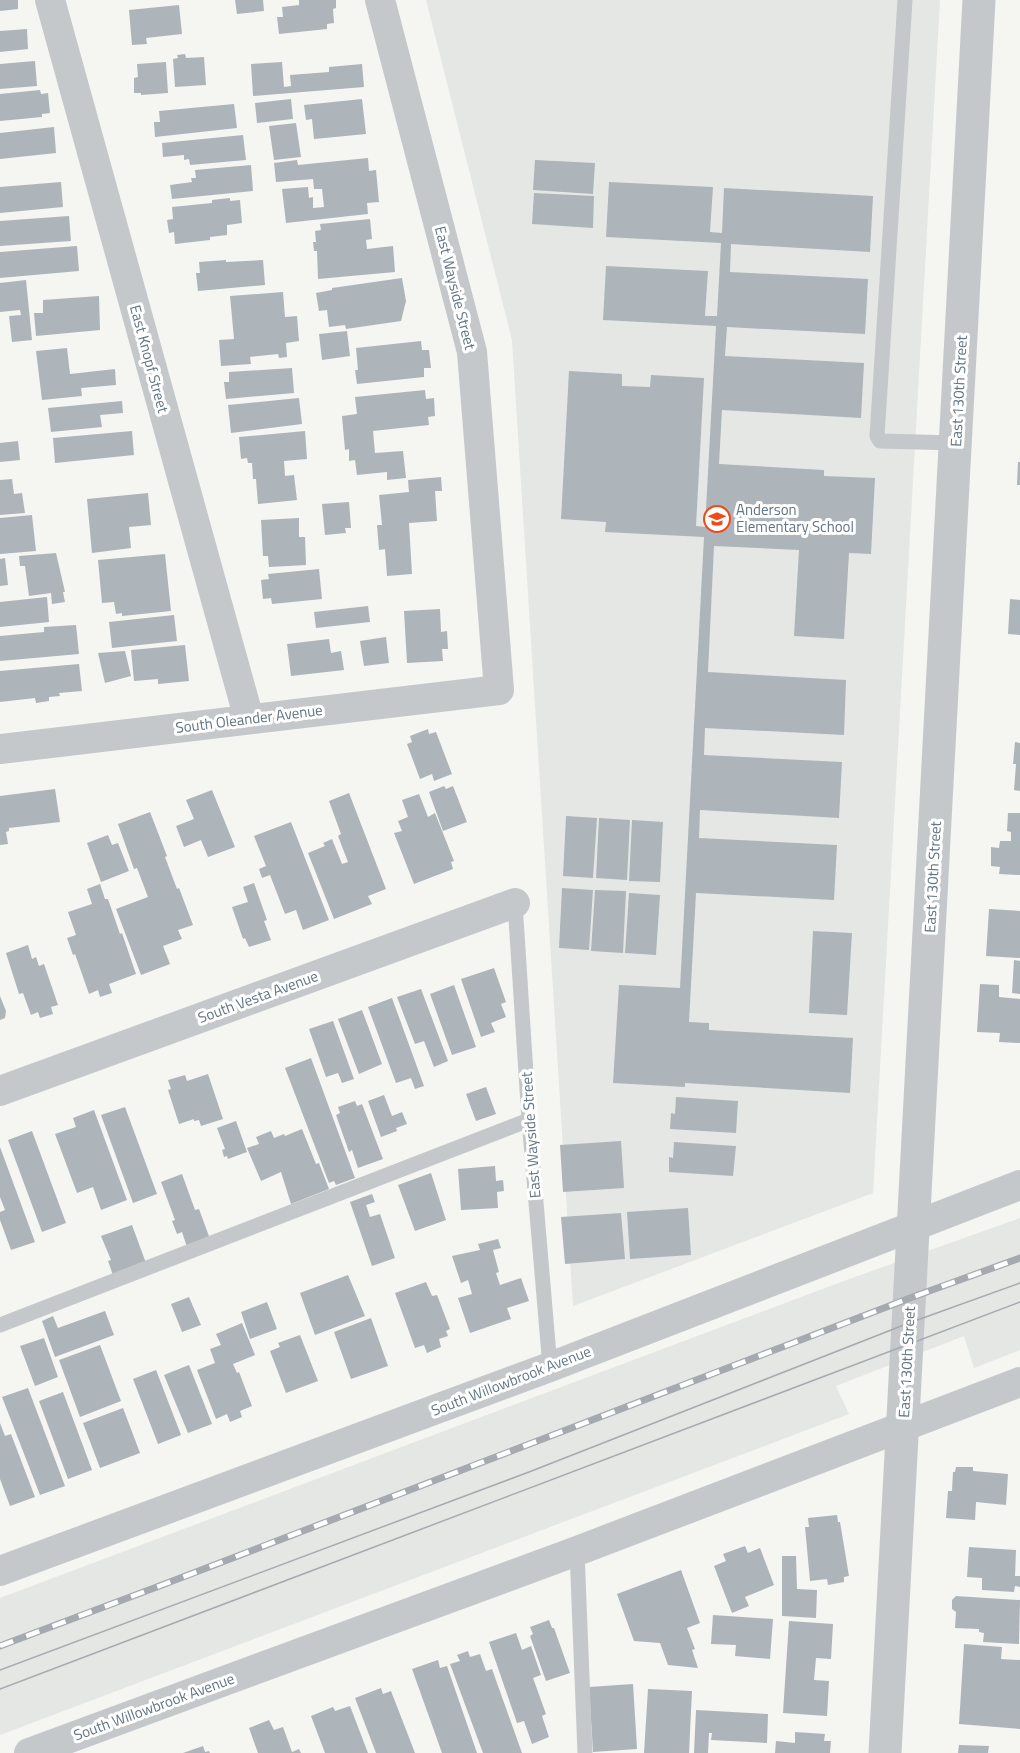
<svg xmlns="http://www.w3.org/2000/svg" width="1020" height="1753" font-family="'Titillium Web',sans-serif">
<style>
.built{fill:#e5e7e4}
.building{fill:#adb5ba}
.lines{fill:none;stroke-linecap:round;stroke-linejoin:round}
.service{stroke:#c4c8cb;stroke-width:15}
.minor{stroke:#c4c8cb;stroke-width:30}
.tertiary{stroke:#c4c8cb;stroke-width:33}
.tram{stroke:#a4aab0;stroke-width:1.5}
.rail-casing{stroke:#a4aab0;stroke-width:7}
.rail{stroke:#fff;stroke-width:4.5;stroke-dasharray:14;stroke-linecap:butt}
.labels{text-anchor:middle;stroke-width:6;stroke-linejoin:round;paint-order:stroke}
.street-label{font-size:15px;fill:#627584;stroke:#fff}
.poi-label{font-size:15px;fill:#627584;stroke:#fff;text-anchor:start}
</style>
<rect width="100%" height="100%" fill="#f5f5f1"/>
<!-- built -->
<path class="built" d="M426,0H940L873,1193L573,1306L512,340Z
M1020,1218V1350L974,1368L964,1336L836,1386L849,1414L0,1735V1598L841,1282Z"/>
<!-- building -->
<path class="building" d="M0,0H18V9L0,11Z
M235,0H263L264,11L237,14Z
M299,0H336V8L333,9L334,23L327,24V29L279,34L277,17H283L282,7L299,5Z
M179,5L182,34L146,38L147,44L132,45L129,10Z
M27,29L28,49L0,52V31Z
M185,54L186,58L204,57L206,85L175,87L173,59L178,58L177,55Z
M35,61L37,86L0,89V64Z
M166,62L168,93L141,95V93H134V78L138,77L137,64Z
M282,62L284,87L291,86L290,75L329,72V67L362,64L364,87L253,96L251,64Z
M40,90L41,94L48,93L50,113L42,114V117L0,121V94Z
M291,99L293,119L257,123L255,103Z
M362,99L366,134L314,139L312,119L306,120L304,105Z
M234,104L237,128L155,137L154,122H160L159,111Z
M296,123L301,157L274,160L269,126Z
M54,127L56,153L0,159V133Z
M243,135L246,160L190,165L189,159L184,160V155L163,157L162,143Z
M368,158L369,171L376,170L379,202L367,203L368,214L286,223L282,189L308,187L309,198L313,197V208L324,207L322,189H314L313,179L276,182L274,163L297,160L298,165Z
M535,160L595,163L593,194L533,190Z
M251,165L253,191L172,199L170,185L192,182L191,178H196L195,170Z
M61,182L63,207L0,213V187Z
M609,182L713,187L710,232L722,233L724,188L873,196L870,252L731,244L730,272L868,279L865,334L727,327L725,356L864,363L861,418L722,410L719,464L824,470V476L875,478L871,554L849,553L844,639L794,636L799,550L714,546L708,672L846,680L844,735L705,728L704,755L842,762L839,818L700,810L699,838L837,845L834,900L696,893L689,1022L709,1023V1030L853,1038L850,1093L685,1083V1087L613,1083L619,985L680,988L704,537L605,532L606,522L561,519L569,371L622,374V386L650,387L651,375L704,378L696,526L705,527L716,326L603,320L606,266L708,271L705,316H717L721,243L606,237Z
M534,193L594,196L593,228L532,224Z
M230,198V201L240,200L242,223L227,225V235L210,237V240L175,244L174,232L169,233L167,220L173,219L172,207L212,203V200Z
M69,216L71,241L0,246V221Z
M370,219L372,239L366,240L367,249L393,246L395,272L318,279L317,251H314L313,242H316L315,231L321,230L320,224Z
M77,246L79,271L0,278V252Z
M226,260V262L263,260L265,285L198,291L196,273H200L199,262Z
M402,278L406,301L401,321L346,329L345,325L329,327L327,310L319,311L316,293L332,290V288Z
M26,280L32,340L12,342L9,316L21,315L20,310L0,312V283Z
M283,292L285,317L297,316L299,341L286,343L287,357L279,358L278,354L250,357L251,364L221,366L219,340L234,339L230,296Z
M99,296L100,330L36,336L34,313H43V300Z
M347,331L350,356L322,360L319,334Z
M421,341L422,350H429L431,368H424V377L357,384L355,370H358L356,348Z
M67,348L70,374L115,369L116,385L81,388L82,396L42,400L36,351Z
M292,368L294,393L226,399L224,382H229V372Z
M425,390L426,399L434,398L435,416L428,417L429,425L373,431L375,453L403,451L406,478L387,480V472L357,475L355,460L349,461V449L345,450L342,416L357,414L355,397Z
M299,398L302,424L231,433L228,405Z
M122,401L123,413L100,415L102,427L51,432L48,408Z
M132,431L134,455L55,463L53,438Z
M305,431L307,459L284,461L285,476L294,475L297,500L258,504L256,479H253L252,463H248L247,458L241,459L239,437Z
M18,441L20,460L0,462V443Z
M1018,462H1020V485H1017Z
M441,477L442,491H435L437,521L409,523L412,574L387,576L385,549L379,550L377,525H382L379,495L409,492L408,480Z
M12,479L14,494L22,493L25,513L0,515V480Z
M148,493L151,525L129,527L131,548L92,553L87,499Z
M349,502L351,528H345L346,533L325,535L322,504Z
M32,515L36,551L0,554V518Z
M299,518V537H305L306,565L269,567L268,556H263L261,520Z
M56,553L65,592H63L65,602L52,604L51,593L29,596L25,566H20L19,556Z
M165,554L171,611L122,616V613L116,614L114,602L102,603L98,560Z
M5,558L8,585L0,586V559Z
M319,569L322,599L272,604L271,598L263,599L261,580L269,579L268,574Z
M47,597L49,622L0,627V602Z
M1010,599L1020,600V635L1008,634Z
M368,606L370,622L316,628L314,612Z
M440,609L441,632L447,631L448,649H442L443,661L407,663L404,611Z
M174,615L177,641L112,648L109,622Z
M76,625L79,654L0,661V636L44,632V627Z
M386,637L389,663L364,666L360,641Z
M329,639L331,653L341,651L344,670L291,676L287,644Z
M185,645L189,681L158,684V679L134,681L131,650Z
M125,651L131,676L105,683L98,653Z
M79,664L82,691L59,693L60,696L49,697V701L36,703L35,698L0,702V671Z
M428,729L429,734L436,732L452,774L434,781L432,774L420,779L407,744L412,742L410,736Z
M1015,742L1020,743V791L1014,790L1016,764H1013Z
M444,786L446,789L453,786L467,822L443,831L429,792Z
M55,789L60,822L9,828V831L6,832L8,844L0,845V796Z
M212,790L235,847L208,857L201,840L184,847L176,826L194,819L186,800Z
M349,793L386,889L368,896L372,904L334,919L308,853L325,846L323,843L332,839L342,864L348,862L338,836L341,834L329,801Z
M419,794L428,817L435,813L454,861L451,862L453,869L414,884L394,833L402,831L398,821L408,817L402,800Z
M150,812L167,856L165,857L177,889L179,888L193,925L178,930L182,939L163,946L170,964L141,975L116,909L148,897L137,868L134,869L118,824Z
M1008,813H1020V875L999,874L1000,867L991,866V847L999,848L1000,841H1011V832L1007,831Z
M566,816L597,818L593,878L563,876Z
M599,818L630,820L627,880L596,878Z
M632,820L663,822L660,882L629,881Z
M291,822L329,920L303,930L296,910L285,914L270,875L262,878L259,869L266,866L254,836Z
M108,835L112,845L118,843L129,871L101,882L87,843Z
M254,883L267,920L264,921L271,940L249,947L245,938L243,939L232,907L248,902L243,887Z
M100,884L105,899H108L120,934L122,933L136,974L109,984L112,993L100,997L98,990L89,994L75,954L73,955L67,938L76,935L68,912L92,904L87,889Z
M562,888L593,890L589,950L559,948Z
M595,890L626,891L623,953L591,951Z
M629,893L660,895L656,955L625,953Z
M989,909L1020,911V958L986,956Z
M813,931L852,933L847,1015L809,1013Z
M28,945L32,959L36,957L39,966L44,964L58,1005L51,1007L53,1014L40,1018L38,1012L31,1015L23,993L19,994L6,953Z
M1014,960L1020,961V994L1012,993Z
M494,968L506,1002L501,1004L506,1017L491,1023L495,1032L481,1037L461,979Z
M980,984L999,985V997L1020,999V1043L999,1042L1000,1033L977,1032Z
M454,985L476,1047L452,1055L430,994Z
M421,989L448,1061L434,1067L424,1041L415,1044L397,997Z
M0,996L6,1011L5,1018L0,1020Z
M392,998L424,1086L415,1089L411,1078L396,1083L368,1007Z
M362,1010L382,1064L359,1074L338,1019Z
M333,1021L354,1079L342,1083L338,1073L326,1077L309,1029Z
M311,1058L355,1178L336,1185L334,1181L329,1183L285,1068Z
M208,1074L223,1119L201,1126L199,1120L194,1121V1119L179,1124L168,1090L171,1089L168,1080L185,1075L187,1081Z
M486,1087L496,1114L476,1121L466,1094Z
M384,1095L392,1116L402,1112L407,1124L396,1128L397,1131L381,1137L368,1101Z
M676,1097L738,1101L736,1133L670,1129L671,1113L675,1114Z
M355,1101L357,1106L362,1104L383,1159L358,1168L352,1150L349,1152L336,1115L340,1113L338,1107Z
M125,1107L157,1194L133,1203L101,1115Z
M94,1110L127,1200L101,1210L93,1187L77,1193L55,1134L76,1127L73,1118Z
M236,1121L247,1152L228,1159L227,1156L224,1157L222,1150L225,1149L217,1128Z
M302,1129L316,1164L319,1163L329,1189L291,1204L281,1172L261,1181L247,1148L259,1144L256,1137L271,1131L274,1138L284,1134L285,1136Z
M32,1131L66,1223L42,1232L8,1140Z
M621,1141L624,1188L563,1192L560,1145Z
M674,1142L736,1146L733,1176L669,1172V1157L673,1158Z
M0,1147L35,1242L11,1250L0,1220V1212L5,1210L0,1197Z
M495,1166L496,1181L503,1180L504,1191L497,1192L498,1208L461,1210L458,1169Z
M431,1173L446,1220L415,1231L398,1185Z
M182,1174L195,1210L199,1209L210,1239L187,1247L182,1232L177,1234L172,1221L175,1220L161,1182Z
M372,1194L375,1202L366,1205L370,1217L380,1214L395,1258L372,1266L350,1202Z
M688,1208L691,1255L630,1259L627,1212Z
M621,1213L625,1259L565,1264L561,1217Z
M132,1225L146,1263L113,1275L108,1261L111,1260L101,1236Z
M498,1239L501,1248L493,1250L499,1272L496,1273L500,1285L521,1278L529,1301L507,1308L511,1319L470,1333L458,1298L472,1294L468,1280L461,1283L452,1256L480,1250L478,1244Z
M348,1275L365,1316L315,1335L300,1293Z
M426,1282L432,1296L437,1295L450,1329L446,1331L448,1336L439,1339L441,1347L427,1353L424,1345L415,1348L395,1293Z
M189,1297L201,1325L182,1332L171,1304Z
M267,1302L277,1329L250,1339L241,1312Z
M105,1311L114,1335L55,1357L42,1321L53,1316L58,1328Z
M371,1318L388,1366L351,1379L334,1332Z
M242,1323L255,1355L233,1364L237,1373L239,1372L252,1406L240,1411L242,1417L230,1422L227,1414L216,1419L197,1370L215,1363L210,1349L221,1345L216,1334Z
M300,1335L318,1381L286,1393L270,1351L280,1347L278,1343Z
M44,1338L58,1377L35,1386L20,1346Z
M100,1345L121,1401L80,1417L59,1360Z
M189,1365L212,1424L188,1433L164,1375Z
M156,1370L181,1435L158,1444L133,1379Z
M28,1388L65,1486L40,1495L2,1397Z
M63,1392L92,1470L68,1479L39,1401Z
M123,1408L140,1453L100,1468L83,1423Z
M0,1423L5,1436L11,1434L35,1497L10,1506L0,1479Z
M956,1467H973V1471L1008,1474L1006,1505L976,1502L975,1520L946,1518L948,1491H952L953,1472H955Z
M837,1515L838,1522H840L849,1576L844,1577V1582L828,1585L827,1579L810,1581L805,1527H809L808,1518Z
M745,1546L748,1553L760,1548L774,1585L745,1597L749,1606L732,1613L714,1566L726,1561L723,1554Z
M969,1547L1016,1550L1015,1576H1020V1587L1015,1586L1014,1592L982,1590V1578L967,1577Z
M782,1556H796L797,1589L817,1590L816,1618L782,1616Z
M681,1570L700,1623L687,1628L695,1649L692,1650L698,1668L668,1665L660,1643L634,1641L617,1594Z
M956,1596L1020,1600L1019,1644L983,1642L984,1633L979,1632V1629L955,1628L956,1612L952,1609V1600Z
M713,1615L773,1619L770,1659L735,1656L736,1645L711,1644Z
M549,1620L552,1628H554L570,1673L546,1681L530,1636L533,1634L530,1627Z
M789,1621L833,1624L831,1659L816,1658L814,1680L829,1681L827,1716L783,1713Z
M516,1633L522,1650L531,1646L541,1675L533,1678L546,1714L542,1716L549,1737L532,1744L524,1721L517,1723L489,1642Z
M964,1644L1002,1647L1001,1659L1020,1660V1729L959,1724Z
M468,1651L470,1657L480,1654L486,1671L492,1669L522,1753H483L450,1664L460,1661L457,1655Z
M438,1660L440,1668L447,1666L477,1753H442L412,1669Z
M633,1684L637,1749L593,1752L589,1687Z
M381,1688L383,1694L391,1691L415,1753H376L355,1698Z
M648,1689L692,1691L689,1753H644Z
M350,1706L368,1753H325L311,1716L333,1707L335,1711Z
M696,1710L768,1714L767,1743L711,1740L712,1733H709L708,1753H694Z
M269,1720L274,1730L283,1727L292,1752L299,1749L301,1753H258L249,1728Z
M795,1732L825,1734L824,1741H831L830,1753H775L776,1741L795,1743Z
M959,1745L989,1746L988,1753H958Z
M203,1746L205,1752L209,1751L210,1753H183Z"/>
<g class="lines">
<!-- service -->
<path class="service" d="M905,0L877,436L880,441L956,443
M515,903L529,1120L550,1367
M0,1325L529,1120
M577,1551L585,1753"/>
<!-- minor -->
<path class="minor" d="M50,0L249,719
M0,749L499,690L472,352L380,0
M0,1091L515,903
M0,1571L550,1367L1020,1185
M29,1753L577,1551L1020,1382"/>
<!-- tertiary -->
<path class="tertiary" d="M885,1753L979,0"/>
<!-- tram -->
<path class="tram" d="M0,1670L529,1472L909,1323L1020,1283
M0,1689L1020,1302"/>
<defs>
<path id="rail" d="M0,1646L162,1585L910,1298L1020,1258"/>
</defs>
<!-- rail casing -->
<use href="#rail" class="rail-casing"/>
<!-- rail -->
<use href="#rail" class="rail"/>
</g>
<!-- icons -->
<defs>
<symbol id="school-ring" viewBox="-11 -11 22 22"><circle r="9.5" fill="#fff" stroke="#ee4b18" stroke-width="1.5"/><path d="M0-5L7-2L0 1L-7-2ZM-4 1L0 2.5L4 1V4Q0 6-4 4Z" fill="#ee4b18"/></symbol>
</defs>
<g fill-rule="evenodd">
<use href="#school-ring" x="702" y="504" width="30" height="30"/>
</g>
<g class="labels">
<!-- street labels -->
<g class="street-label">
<text transform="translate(455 288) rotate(76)" y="5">East Wayside Street</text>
<text transform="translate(149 359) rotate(75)" y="5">East Knopf Street</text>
<text transform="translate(959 391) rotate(-87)" y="5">East 130th Street</text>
<text transform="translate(249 719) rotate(-7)" y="5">South Oleander Avenue</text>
<text transform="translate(933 877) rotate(-87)" y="5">East 130th Street</text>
<text transform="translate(258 997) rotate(-20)" y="5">South Vesta Avenue</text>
<text transform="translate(531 1135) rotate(-94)" y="5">East Wayside Street</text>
<text transform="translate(907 1362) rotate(-87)" y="5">East 130th Street</text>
<text transform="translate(511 1381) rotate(-21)" y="5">South Willowbrook Avenue</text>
<text transform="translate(154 1707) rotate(-20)" y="5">South Willowbrook Avenue</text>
</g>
<!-- poi labels -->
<g class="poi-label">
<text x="736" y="515">Anderson<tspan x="736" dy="17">Elementary School</tspan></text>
</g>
</g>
</svg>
